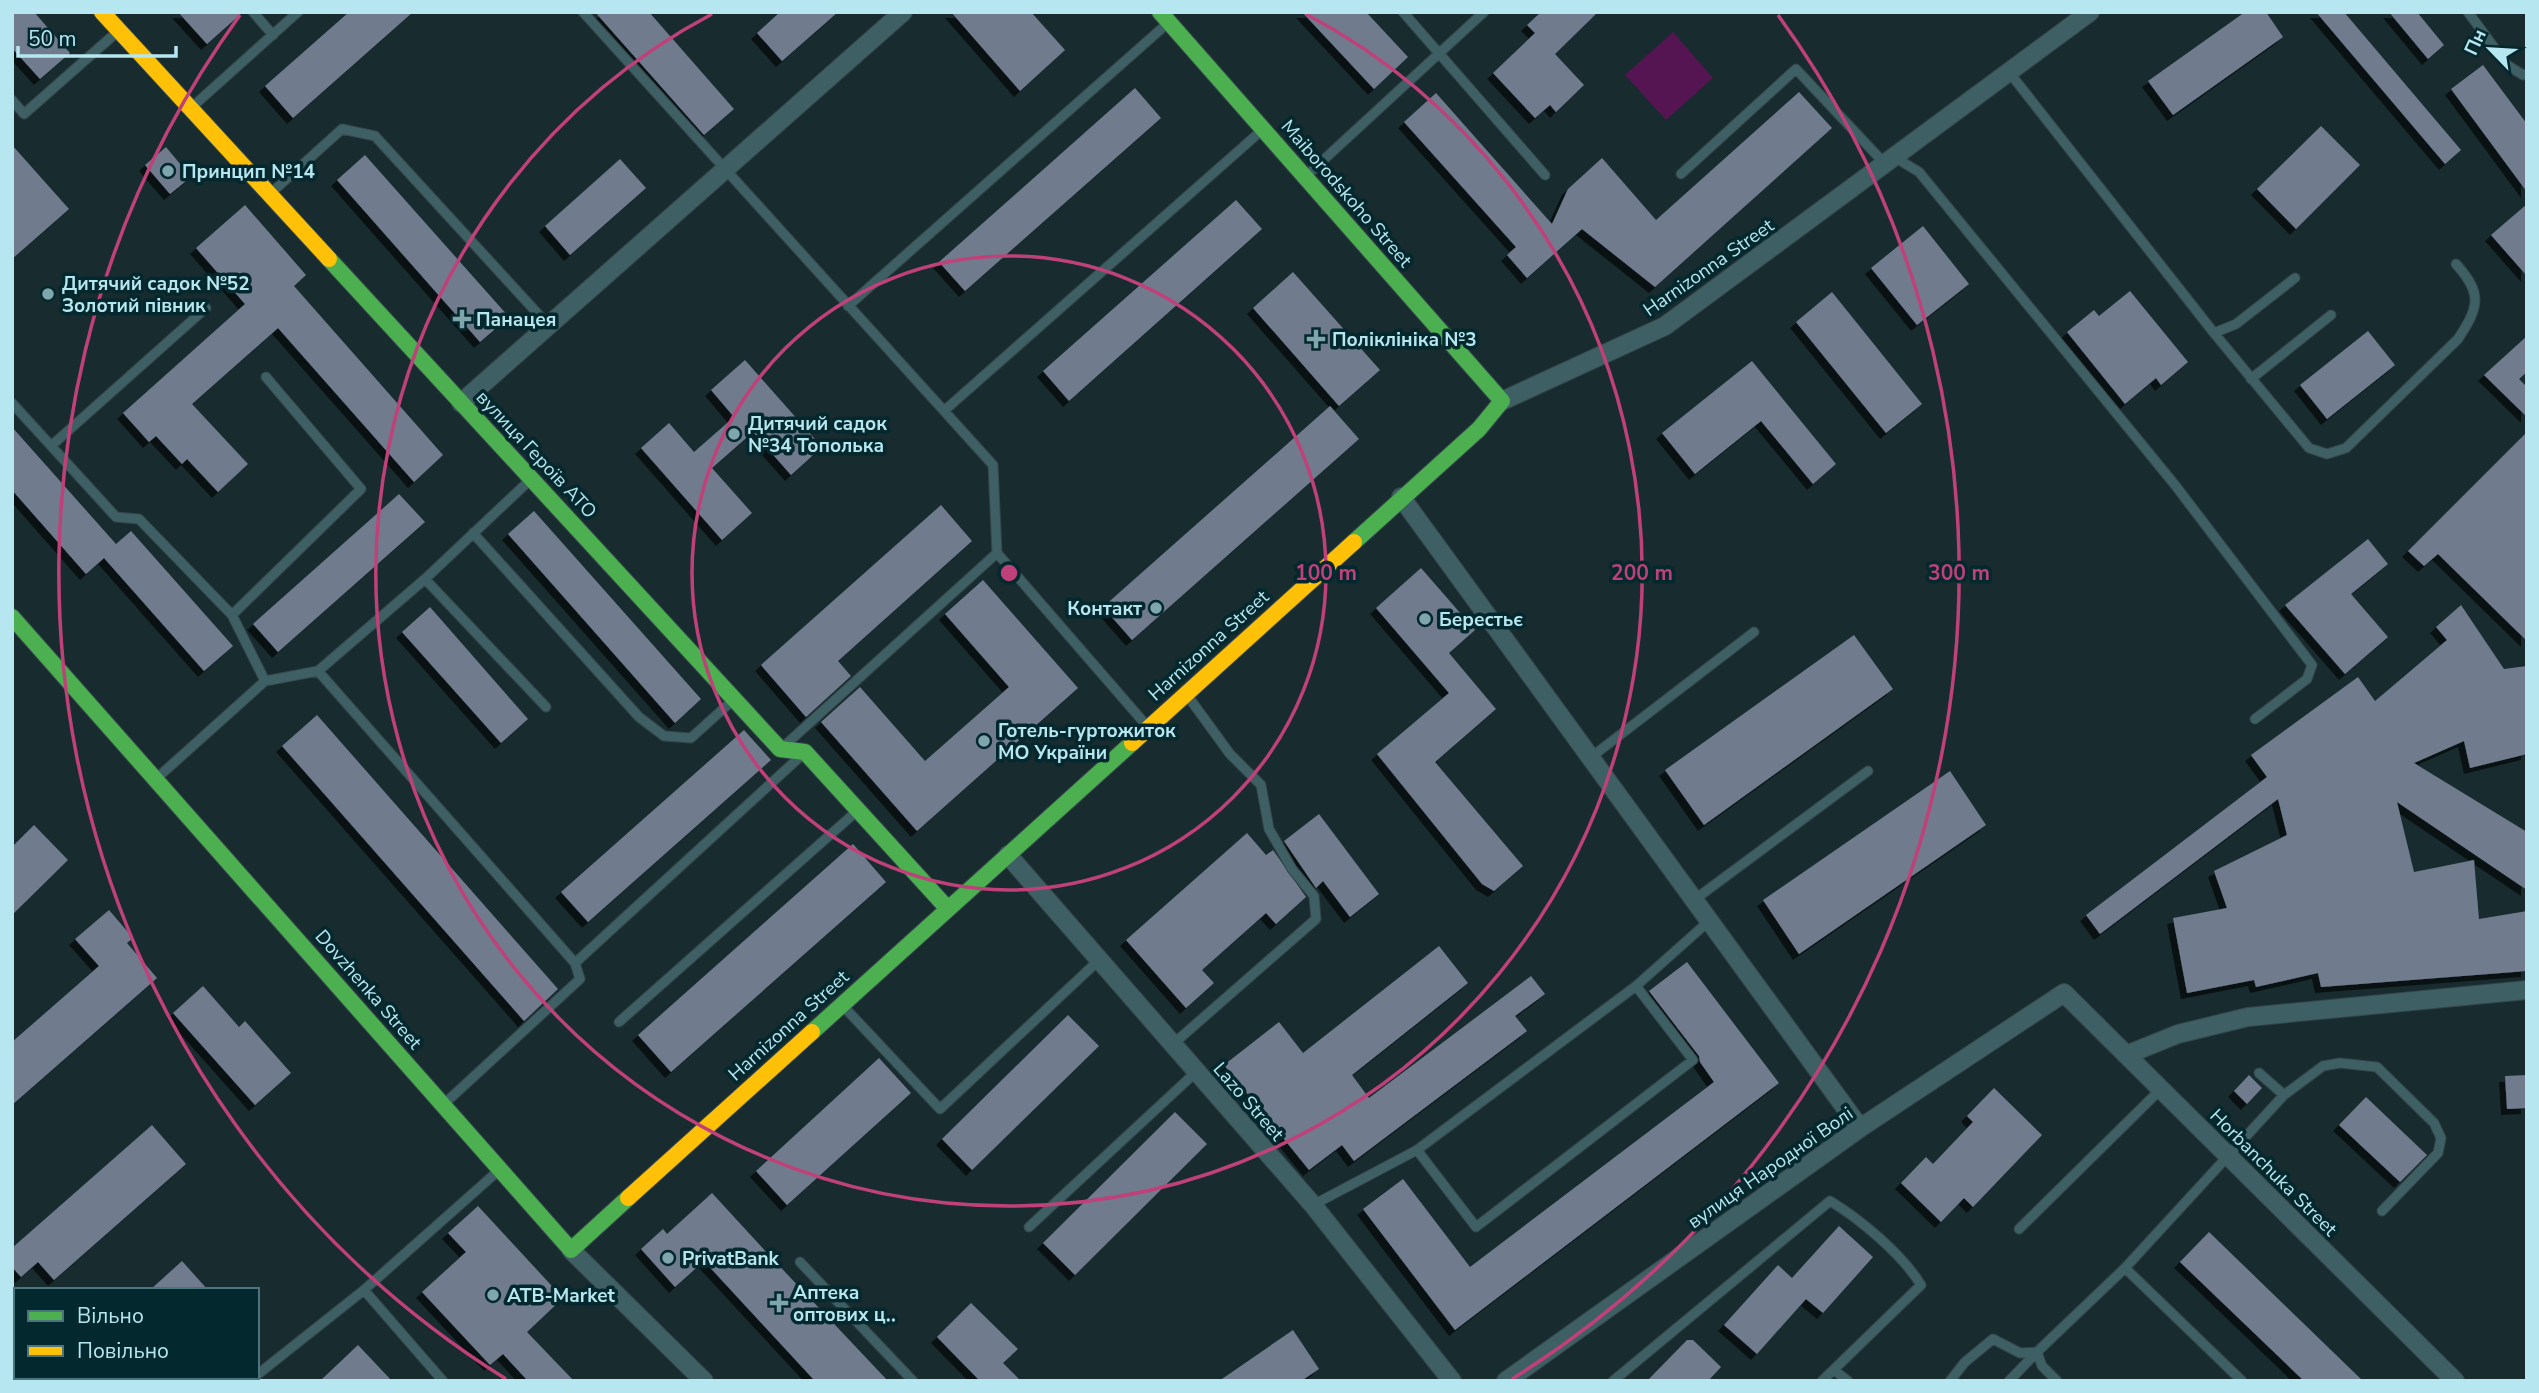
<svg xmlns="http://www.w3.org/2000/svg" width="2539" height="1393" font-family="'Nunito Sans',sans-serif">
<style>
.green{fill:#551452}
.building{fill:#6f7c8e;filter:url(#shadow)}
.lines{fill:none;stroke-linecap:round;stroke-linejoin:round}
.lane-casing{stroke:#34464a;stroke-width:11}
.street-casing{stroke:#34464a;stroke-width:20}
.fast-casing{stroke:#34464a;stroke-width:18}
.slow-casing{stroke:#34464a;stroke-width:18}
.lane{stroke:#3e5f64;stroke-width:9}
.street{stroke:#3e5f64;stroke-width:18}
.fast{stroke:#4caf50;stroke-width:16}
.slow{stroke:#ffc107;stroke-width:16}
.ring{fill:none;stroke:#c04179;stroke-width:3.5}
.poi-dot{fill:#7fa5ad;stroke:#03282e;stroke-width:2.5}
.labels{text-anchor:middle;stroke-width:7;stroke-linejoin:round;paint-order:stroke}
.poi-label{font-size:19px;font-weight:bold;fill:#b6e7f1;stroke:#03282e;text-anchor:start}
.street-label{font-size:19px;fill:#b6e7f1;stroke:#03282e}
.centre{fill:#c04179;stroke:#03282e;stroke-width:3.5}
.ring-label{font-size:21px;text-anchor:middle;font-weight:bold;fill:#c04179;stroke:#03282e;stroke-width:7;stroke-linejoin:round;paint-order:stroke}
</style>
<defs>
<filter id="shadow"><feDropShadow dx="-6" dy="6" stdDeviation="0" flood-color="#0009"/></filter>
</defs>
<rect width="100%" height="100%" fill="#182b2e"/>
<!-- green -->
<path class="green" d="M1673,32L1713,78L1666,120L1625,75Z"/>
<!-- building -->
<path class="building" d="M12,12H34L70,53L40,79L12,48Z
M178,12H243L207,44Z
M349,12H413L293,118L265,86Z
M595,12H649L734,109L704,135Z
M780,12H838L782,61L757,33Z
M951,12H1031L1065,50L1020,91Z
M1302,12H1366L1408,57L1374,89Z
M1541,12H1598L1555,54L1584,85L1556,112L1550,105L1535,118L1493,73L1535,33L1527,25Z
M2245,12H2266L2283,37L2173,115L2148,81Z
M2316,12H2344L2461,150L2445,164Z
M2389,12H2417L2444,45L2428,59Z
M2483,65L2527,124V192L2451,89Z
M1135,88L1161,118L965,291L939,262Z
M1799,92L1832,128L1655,287L1582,229L1527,278L1507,255L1516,247L1404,122L1436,93L1552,224L1568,189L1602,158L1656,220Z
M2321,126L2360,165L2296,229L2257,189Z
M12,145L69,209L12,259Z
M166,147L191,177L170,194L145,165Z
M365,155L509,317L480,342L337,180Z
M620,159L646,188L570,255L545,226Z
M1236,200L1262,229L1069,401L1043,371Z
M2527,204V276L2491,235Z
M245,205L306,275L294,286L443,455L414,482L278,328L192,404L248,464L218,492L187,459L182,464L156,436L149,442L123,413L245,304L196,248Z
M1923,226L1969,284L1917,325L1871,268Z
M1293,272L1380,370L1339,406L1253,308Z
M2130,291L2188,362L2161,385L2156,378L2125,404L2067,332L2094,310L2099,316Z
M1832,292L1922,404L1886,433L1796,322Z
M2368,331L2395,365L2327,419L2300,385Z
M2527,336V372L2519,379L2527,387V417L2484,375Z
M745,360L822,447L791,475L753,432L712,468L752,513L722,540L641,448L669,423L694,452L734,417L711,390Z
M1752,361L1836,464L1813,484L1761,421L1695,474L1662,433Z
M1330,406L1359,439L1132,640L1103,607Z
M12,427L116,544L131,531L233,646L204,671L104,558L86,574L12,490Z
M2527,432V641L2438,554L2424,566L2408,551Z
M399,494L425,522L278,652L253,624Z
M941,505L972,541L838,661L851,676L806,717L761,665Z
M534,511L701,699L675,723L508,534Z
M2368,539L2388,564L2351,594L2388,637L2345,674L2285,605Z
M1421,568L1475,630L1449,653L1496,709L1435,762L1523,866L1494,891L1482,884L1377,754L1449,693L1376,608Z
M983,580L1078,688L917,831L821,722L860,687L925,761L1009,687L945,614Z
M2461,605L2504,669L2527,666V754L2470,768L2464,741L2414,763L2527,832V890L2397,802L2414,872L2474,860L2479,919L2527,911V971L2321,987L2318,973L2256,987L2254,980L2187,993L2173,918L2227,908L2214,871L2287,835L2278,799L2100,934L2086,915L2267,777L2251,755L2358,677L2375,701L2447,640L2436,627Z
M430,607L528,719L501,743L402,632Z
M1854,635L1893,689L1704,825L1665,770Z
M317,715L558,989L524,1021L282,746Z
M744,730L771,760L588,922L561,892Z
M1950,771L1986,825L1799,954L1763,900Z
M1319,814L1379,894L1350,917L1323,881L1316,888L1284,841Z
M34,825L68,860L12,915V847Z
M1247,833L1266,855L1273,850L1306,897L1276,924L1266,913L1202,970L1214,983L1186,1008L1126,940Z
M853,844L886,882L671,1072L638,1035Z
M109,910L133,938L127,943L157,978L12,1105V1042L99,966L75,939Z
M1439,946L1468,983L1352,1075L1369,1098L1531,976L1545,994L1515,1016L1527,1031L1354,1161L1342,1145L1309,1170L1224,1065L1279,1022L1303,1053Z
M1687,962L1779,1083L1455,1330L1363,1209L1403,1179L1470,1267L1714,1082L1700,1062L1699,1056L1649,991Z
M203,986L239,1027L245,1021L291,1073L255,1105L173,1013Z
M1068,1015L1099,1046L972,1170L942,1139Z
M879,1058L911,1093L787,1205L756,1171Z
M2249,1075L2262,1088L2247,1104L2234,1091Z
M2527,1075V1108L2507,1109L2505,1076Z
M1994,1088L2042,1135L1973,1207L1964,1198L1941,1222L1901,1183L1926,1157L1933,1164L1973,1122L1967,1116Z
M2366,1097L2427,1155L2400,1182L2339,1125Z
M1175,1112L1207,1144L1075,1275L1043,1243Z
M152,1125L186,1164L54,1280L38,1262L21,1277L12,1267V1248Z
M712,1193L769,1255L888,1381H815L704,1261L675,1287L641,1249L663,1229L667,1234Z
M478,1206L563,1298L527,1332L574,1381H528L503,1354L490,1365L422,1292L466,1252L448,1233Z
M1839,1226L1873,1257L1823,1313L1806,1299L1757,1354L1724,1325L1778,1265L1792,1278Z
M2209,1232L2363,1381H2304L2180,1262Z
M182,1261L208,1290H150Z
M971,1303L1018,1349L1003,1363L1021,1381H980L937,1337Z
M1293,1330L1319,1369L1301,1381H1219Z
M1687,1340H1693L1721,1367L1708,1381H1647Z
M358,1345L392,1381H320Z"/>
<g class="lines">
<defs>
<path id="lane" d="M253,12L273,35
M583,12L993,465L997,553L1147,726
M1403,12L1545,175
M2468,12L2507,65L2523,75L2527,74
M2009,72L2214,333L2236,324L2295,278
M12,100L24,114L117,32
M191,108L298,12
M1896,158L1919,172L2175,485L2312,665L2307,679L2255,719
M1681,174L1796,69L1885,164
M1306,176L1484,12
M271,193L342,129L375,136L549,326
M848,306L1169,22
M2214,333L2309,448L2327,454L2346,448L2458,339C2479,307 2483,294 2456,264
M2251,379L2331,315
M12,403L116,517L139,519L232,615
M945,410L1261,131
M51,446L206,308
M473,533L639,717L664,736L691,738L733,700
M425,579L546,707
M318,671L575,963
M265,681L232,615L361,489L266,377
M783,747L997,553
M1590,758L1754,632
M157,778L265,681L318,671L425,579L531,479
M1694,900L1868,771
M844,1007L940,1109L1099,960
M619,1022L857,811
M1172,1045L1316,919L1314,896L1292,869L1269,829L1261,785L1230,754L1187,695
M2259,1073L2284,1095
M444,1104L580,979L575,963L803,754
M1417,1150L1636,986
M1313,1205L1417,1150L1476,1227L1693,1060L1636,986L1709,921
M1029,1227L1196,1072
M2019,1229L2161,1089
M800,1262L913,1381
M2125,1268L2242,1381
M364,1290L443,1381
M1834,1370L1848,1381
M257,1375L364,1290L498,1171
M1613,1381L1830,1201C1860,1219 1902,1254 1921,1285L1822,1381
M1950,1381L1965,1362L1993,1339L2020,1353L2037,1352
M2009,1381L2037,1352
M2057,1381L2042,1366L2037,1352L2125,1268L2284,1095L2323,1066L2340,1063L2377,1067L2434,1123L2441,1138L2438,1153L2382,1211"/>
<path id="street" d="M1502,401L1665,326L2090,12
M461,403L903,12
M1401,497L1860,1128
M1008,855L1313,1205L1452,1381
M2126,1055L2178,1034L2248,1017L2527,990
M571,1250L704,1381
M1506,1381L1860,1128L2064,993L2455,1381"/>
<path id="fast" d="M1160,12L1502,401L1479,429L1354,542
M329,259L780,749L805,752L948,909
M12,617L571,1250L628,1198
M812,1032L1132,743"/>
<path id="slow" d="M102,12L329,259
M1132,743L1354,542
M628,1198L812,1032"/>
</defs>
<!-- lane casing -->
<use href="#lane" class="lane-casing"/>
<!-- street casing -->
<use href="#street" class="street-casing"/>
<!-- fast casing -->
<use href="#fast" class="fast-casing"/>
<!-- slow casing -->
<use href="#slow" class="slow-casing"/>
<!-- lane -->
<use href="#lane" class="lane"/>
<!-- street -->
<use href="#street" class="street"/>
<!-- fast -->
<use href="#fast" class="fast"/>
<!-- slow -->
<use href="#slow" class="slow"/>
</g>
<!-- distance rings -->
<g class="ring">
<circle cx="1009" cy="573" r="317"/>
<path d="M1306 14A633 633 0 1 1 712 14"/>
<path d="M506 1379A950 950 0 0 1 240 15M1778 15A950 950 0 0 1 1512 1379"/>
</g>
<!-- markers -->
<g class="poi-dot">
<circle cx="168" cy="171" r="7"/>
<circle cx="48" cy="294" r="7"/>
<path d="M458.5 308.5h7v7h7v7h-7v7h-7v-7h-7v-7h7z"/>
<path d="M1312.5 328.5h7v7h7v7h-7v7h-7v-7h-7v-7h7z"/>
<circle cx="734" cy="434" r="7"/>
<circle cx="1156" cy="608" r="7"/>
<circle cx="1425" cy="619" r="7"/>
<circle cx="984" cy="741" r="7"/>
<circle cx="668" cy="1258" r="7"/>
<circle cx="493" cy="1295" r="7"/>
<path d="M775.5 1292.5h7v7h7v7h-7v7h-7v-7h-7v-7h7z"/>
</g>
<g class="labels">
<!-- poi labels -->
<g class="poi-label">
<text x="182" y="178">Принцип №14</text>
<text x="62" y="290">Дитячий садок №52<tspan x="62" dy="22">Золотий півник</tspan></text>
<text x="476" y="326">Панацея</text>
<text x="1332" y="346">Поліклініка №3</text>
<text x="748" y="430">Дитячий садок<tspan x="748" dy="22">№34 Тополька</tspan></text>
<text x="1142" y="615" text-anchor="end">Контакт</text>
<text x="1439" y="626">Берестьє</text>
<text x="998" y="737">Готель-гуртожиток<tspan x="998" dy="22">МО України</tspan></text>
<text x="682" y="1265">PrivatBank</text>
<text x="793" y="1299">Аптека<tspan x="793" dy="22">оптових ц‥</tspan></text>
<text x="507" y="1302">ATB-Market</text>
</g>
<!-- street labels -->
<g class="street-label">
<text transform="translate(1347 193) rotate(49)" y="7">Maiborodskoho Street</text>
<text transform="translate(1708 267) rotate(-35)" y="7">Harnizonna Street</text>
<text transform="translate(537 454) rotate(47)" y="7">вулиця Героїв АТО</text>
<text transform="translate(1208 645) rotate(-42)" y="7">Harnizonna Street</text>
<text transform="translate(369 989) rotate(49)" y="7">Dovzhenka Street</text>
<text transform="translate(788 1025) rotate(-42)" y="7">Harnizonna Street</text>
<text transform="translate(1249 1101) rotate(49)" y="7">Lazo Street</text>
<text transform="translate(1770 1167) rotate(-35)" y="7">вулиця Народної Волі</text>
<text transform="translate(2274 1172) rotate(45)" y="7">Horbanchuka Street</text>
</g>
</g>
<circle cx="1009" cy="573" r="10" class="centre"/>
<g class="ring-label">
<text x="1326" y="580">100 m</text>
<text x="1642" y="580">200 m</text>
<text x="1959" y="580">300 m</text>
</g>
<!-- border -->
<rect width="2539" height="1393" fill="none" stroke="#b6e7f1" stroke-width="28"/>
<!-- legend -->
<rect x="14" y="1288" width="245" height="91" fill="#03282e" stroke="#4b747c" stroke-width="2"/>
<rect x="28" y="1311" width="35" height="10" fill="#4caf50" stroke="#4b747c" stroke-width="2"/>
<text x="77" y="1323" font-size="21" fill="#b6e7f1">Вільно</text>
<rect x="28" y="1346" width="35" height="10" fill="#ffc107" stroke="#4b747c" stroke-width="2"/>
<text x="77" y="1358" font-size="21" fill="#b6e7f1">Повільно</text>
<!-- north arrow -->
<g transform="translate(2490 49) rotate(295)" stroke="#03282e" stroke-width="5" paint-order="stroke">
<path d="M0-5L12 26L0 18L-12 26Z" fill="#b6e7f1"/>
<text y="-10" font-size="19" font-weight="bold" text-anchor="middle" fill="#b6e7f1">Пн</text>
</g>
<!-- scale -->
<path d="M18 46v10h158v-10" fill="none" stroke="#b6e7f1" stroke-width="3.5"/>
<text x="28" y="46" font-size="21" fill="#b6e7f1" stroke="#03282e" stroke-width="5" paint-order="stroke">50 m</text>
</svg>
